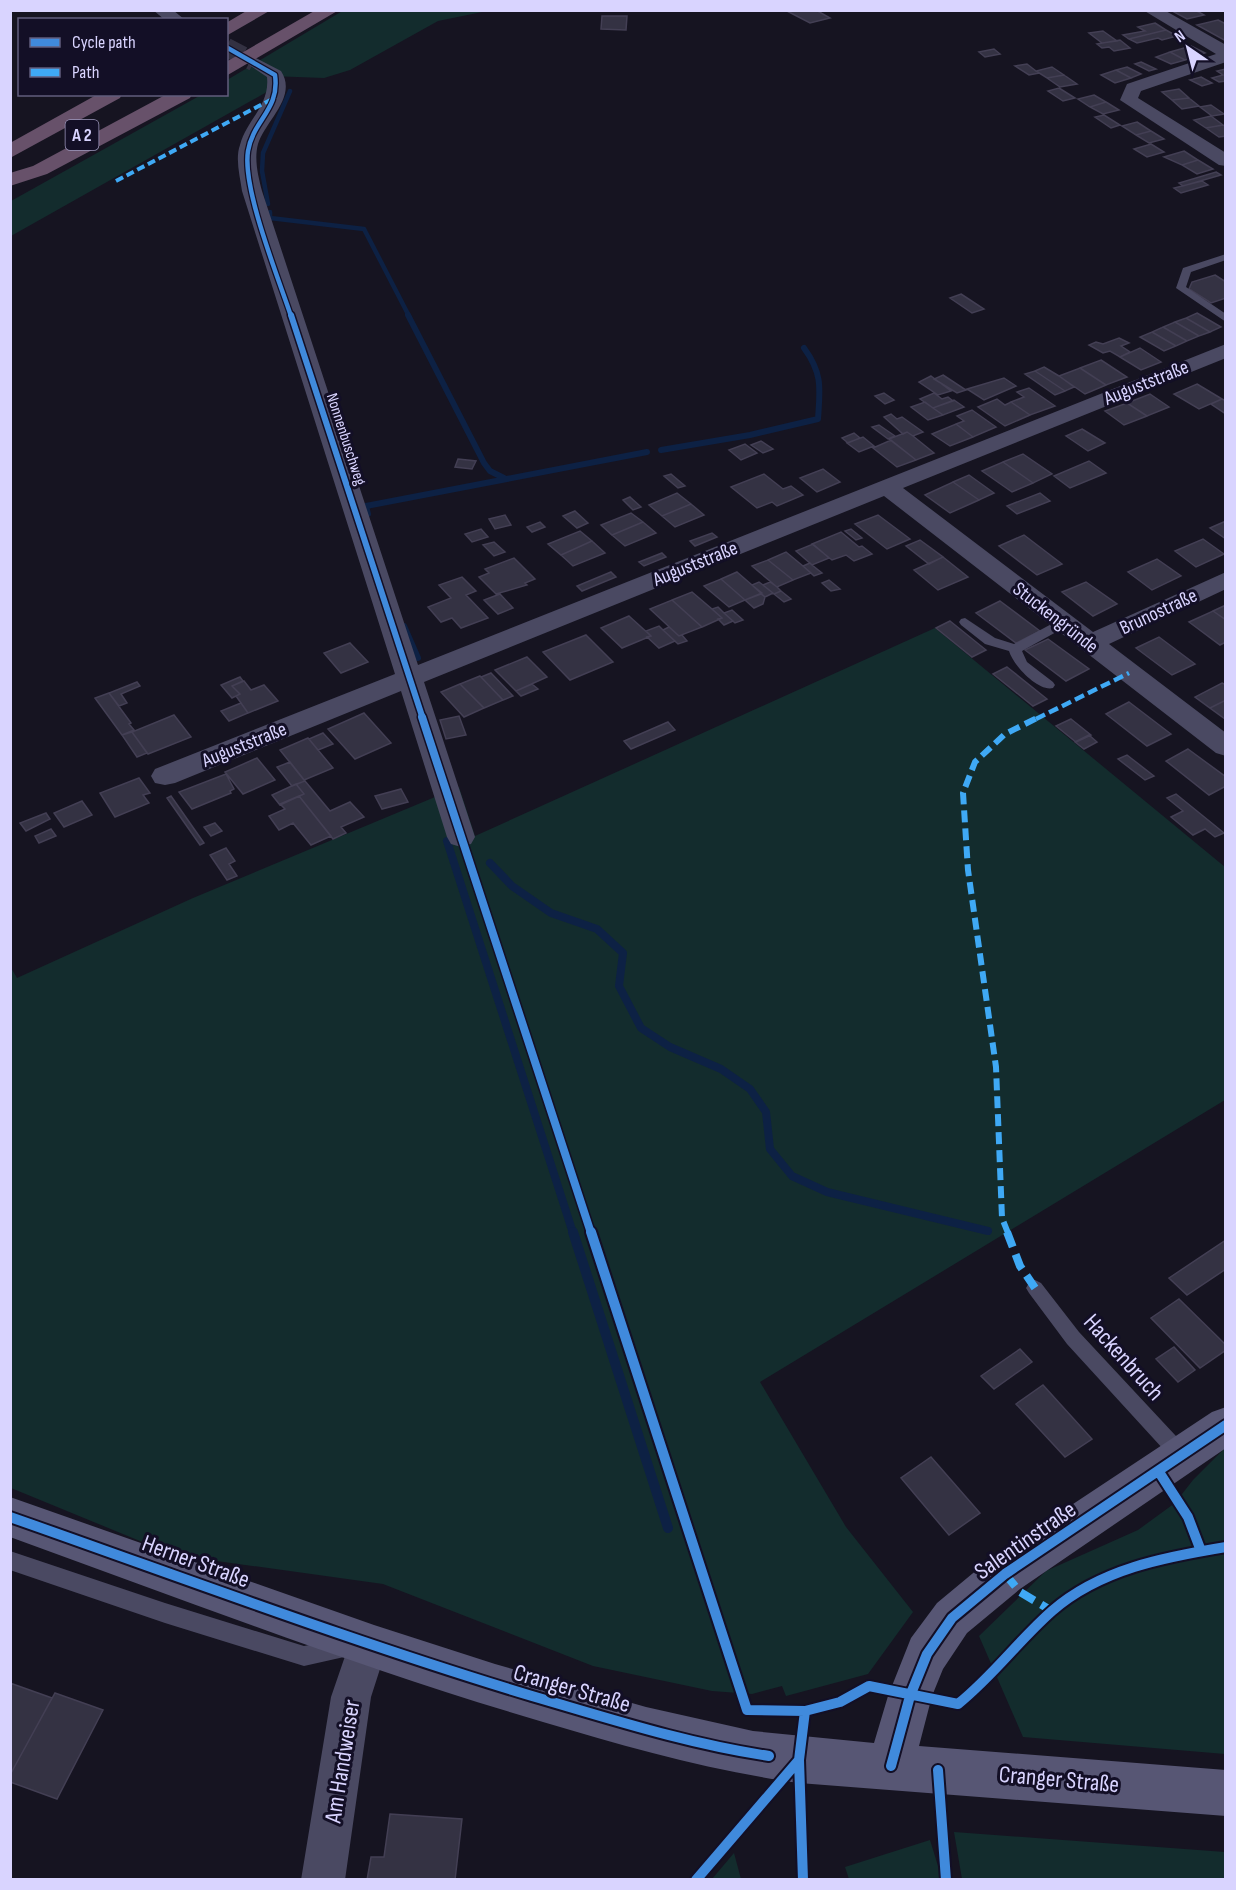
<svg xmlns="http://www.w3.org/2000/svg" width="1236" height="1890" font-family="'Sofia Sans Condensed',sans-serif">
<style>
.green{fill:#132c2d}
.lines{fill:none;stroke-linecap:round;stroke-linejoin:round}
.stream-far3{stroke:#0d2144;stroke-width:4.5}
.stream-far2{stroke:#0d2144;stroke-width:6}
.stream-far1{stroke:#0d2144;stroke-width:8}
.stream{stroke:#0d2144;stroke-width:10}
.building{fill:#343243;stroke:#433f54;stroke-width:1.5}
.street-tunnel{stroke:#333142;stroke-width:19;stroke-dasharray:19 9;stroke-linecap:butt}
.lane{fill:#4a4962;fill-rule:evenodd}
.street{fill:#4a4962;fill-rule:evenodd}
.secondary{fill:#575674;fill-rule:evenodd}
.highway{fill:#67516a;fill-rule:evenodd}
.quiet-far3{stroke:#3fa9f5;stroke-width:4;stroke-dasharray:8 4;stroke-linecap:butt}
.quiet-far2{stroke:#3fa9f5;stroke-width:4.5;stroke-dasharray:10 4.5;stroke-linecap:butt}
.quiet-far1{stroke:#3fa9f5;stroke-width:6;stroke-dasharray:12 6;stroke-linecap:butt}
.quiet{stroke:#3fa9f5;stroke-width:8;stroke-dasharray:16 8;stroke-linecap:butt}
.cycleway-far3-casing{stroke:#130f26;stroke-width:7}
.cycleway-far2-casing{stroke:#130f26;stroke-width:9}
.cycleway-far1-casing{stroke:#130f26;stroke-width:11}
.cycleway-casing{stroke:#130f26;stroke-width:14}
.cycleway-far3{stroke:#408adc;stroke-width:4.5}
.cycleway-far2{stroke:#408adc;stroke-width:6}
.cycleway-far1{stroke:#408adc;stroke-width:8}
.cycleway{stroke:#408adc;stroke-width:10}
.labels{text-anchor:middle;stroke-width:6;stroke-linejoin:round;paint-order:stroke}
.far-street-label{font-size:16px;fill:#d9d4ff;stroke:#130f26}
.shield{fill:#130f26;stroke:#9e99be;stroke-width:1.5}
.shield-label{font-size:18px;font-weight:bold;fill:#d9d4ff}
.street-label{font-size:20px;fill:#d9d4ff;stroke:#130f26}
.near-street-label{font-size:24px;fill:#d9d4ff;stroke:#130f26}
</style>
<rect width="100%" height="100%" fill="#161421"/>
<!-- green -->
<path class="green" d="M344,10L487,11L438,21L350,70L324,78L270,76L272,89L11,236V201L201,95L226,94L227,80Z
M935,628L1225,867V1100L760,1382L846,1527L913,1612L868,1674L786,1696L782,1686L752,1694L712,1691L593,1666L383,1584L174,1555L11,1488L10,966L17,978L193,898L459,787L475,836Z
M1225,1448V1754L1023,1737L979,1636L1046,1571L1138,1530L1175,1503L1193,1480Z
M954,1832L1225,1852V1879H962Z
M930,1840L942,1879H849L845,1867Z
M734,1853L741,1879H712Z"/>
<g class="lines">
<!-- stream-far3 -->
<path class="stream-far3" d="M268,204L262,171L263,153L290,91
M270,212V218L364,229L409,316"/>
<!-- stream-far2 -->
<path class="stream-far2" d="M408,315L484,463L490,471L504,478
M661,450L750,435L818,419C820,389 823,374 804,348
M368,514L366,506L647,452
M404,626L418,658"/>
<!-- stream-far1 -->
<path class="stream-far1" d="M447,841L573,1233
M490,863L512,886L551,913L597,929L623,953L619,986L641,1028L670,1047L721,1069L750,1089L766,1112L770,1149L792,1176L827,1192L988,1231"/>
<!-- stream -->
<path class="stream" d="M573,1232L668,1528"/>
</g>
<!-- building -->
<path class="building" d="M785,10H816L830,18L810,23Z
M1195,10L1204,15L1187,19L1172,11Z
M602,16H627L626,30L601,29Z
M1218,20L1226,24V41L1197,25Z
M1155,23L1166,30L1129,39L1123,35L1145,31L1138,27Z
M1166,30L1177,36L1162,40L1158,38L1137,43L1129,39Z
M1103,31L1117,41L1102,43L1089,33Z
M1120,40L1130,48L1114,51L1109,47L1102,48L1097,44Z
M1191,46L1205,53L1185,60L1170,52Z
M994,49L1000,54L985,57L979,52Z
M1170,52L1185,60L1171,64L1156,57Z
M1141,62L1156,69L1149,71L1135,64Z
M1027,64L1036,71L1039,73L1029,75L1015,66Z
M1052,67L1064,75L1047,78L1036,71Z
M1127,67L1141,74L1131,78L1116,70Z
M1226,69V81L1219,82L1212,78L1223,75L1217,71Z
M1116,70L1131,78L1115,83L1101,75Z
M1064,75L1077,84L1060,87L1047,78Z
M1201,77L1212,83L1202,86L1190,80Z
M1059,88L1075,98L1063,101L1048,91Z
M1179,89L1189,98L1172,100L1162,92Z
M1094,95L1106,102L1090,107L1078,99Z
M1189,98L1199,106L1182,109L1172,100Z
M1106,102L1119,110L1103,114L1090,107Z
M1211,105L1224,114L1212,116L1200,107Z
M1104,115L1120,125L1111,128L1095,117Z
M1211,116L1223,125L1206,128L1194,120Z
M1137,122L1151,131L1136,135L1122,126Z
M1223,125L1226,127V136L1219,137L1206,128Z
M1151,131L1164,139L1149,143L1136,135Z
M1151,144L1164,152L1147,157L1134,149Z
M1184,151L1198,160L1182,165L1164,157Z
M1198,160L1213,169L1197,174L1182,165Z
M1216,172L1221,175L1183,186L1179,183Z
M1202,181L1208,185L1181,193L1174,188Z
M1215,275L1226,282V298L1211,303L1189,289L1192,282Z
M961,294L984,309L972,313L950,298Z
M1197,313L1221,327L1210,332L1186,318Z
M1186,318L1210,332L1199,336L1175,322Z
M1175,322L1199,336L1187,341L1163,327Z
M1163,327L1187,341L1176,346L1152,332Z
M1152,332L1176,346L1164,351L1140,337Z
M1119,338L1129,343L1121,346L1130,352L1120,357L1110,351L1103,353L1089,345L1096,342L1103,344Z
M1140,348L1161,362L1141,370L1120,357Z
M1101,360L1127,377L1106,385L1080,368Z
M1044,367L1059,376L1074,387L1065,391L1035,371Z
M1080,368L1106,385L1085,394L1059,376Z
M1035,371L1065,391L1055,395L1025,374Z
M943,375L966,390L957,393L934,379Z
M931,376L951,391L938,395L919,382Z
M1004,378L1016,386L984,400L967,389Z
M1197,384L1222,399L1199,409L1174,394Z
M1029,388L1055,406L1030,415L1011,402L1024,397L1017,392Z
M884,393L894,400L885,404L875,396Z
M934,393L942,399L948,397L953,401L933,408L920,399Z
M1150,394L1169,407L1147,416L1127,403Z
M997,399L1005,405L1011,402L1030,415L1005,426L978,407Z
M1222,399L1226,401V414L1211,404Z
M954,400L964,407L943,415L933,408Z
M925,402L933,408L943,415L928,420L911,407Z
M1127,403L1147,416L1124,425L1105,411Z
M972,410L996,427L973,437L956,424L964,421L957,416Z
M891,414L897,419L902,417L923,432L913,436L907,432L903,434L884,417Z
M956,424L973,437L950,446L932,434Z
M879,425L895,436L888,439L872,427Z
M1082,429L1105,443L1088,451L1066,436Z
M907,432L913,436L934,453L916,460L889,439Z
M854,433L860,438L848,443L842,438Z
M863,437L874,446L859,452L847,443Z
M891,440L916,460L897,467L873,448Z
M761,441L773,449L763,453L751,445Z
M745,444L757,453L741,460L729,450Z
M1023,454L1052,474L1033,483L1003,462Z
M458,459L476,461L472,469L455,467Z
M1089,461L1106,473L1070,488L1054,476Z
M1003,462L1033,483L1012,492L982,471Z
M823,469L840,482L817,492L800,478Z
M671,474L685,486L678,488L664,476Z
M764,474L783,489L791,486L803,495L777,506L772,502L757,508L731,487Z
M969,475L994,493L979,500L953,482Z
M953,482L979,500L950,513L925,495Z
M677,493L691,504L662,516L649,505Z
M1040,493L1050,501L1017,514L1007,506Z
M630,497L641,507L633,510L623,500Z
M691,504L704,515L675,527L662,516Z
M575,511L588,523L577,528L563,516Z
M631,513L643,522L612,535L601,525Z
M505,515L511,525L495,529L489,519Z
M878,515L910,539L887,549L855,524Z
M1226,521V539L1210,528Z
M540,522L545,527L532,532L527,527Z
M643,522L656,533L625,546L612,535Z
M481,529L488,537L472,542L465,534Z
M851,529L862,538L856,540L845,531Z
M580,531L592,541L561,555L548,544Z
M841,532L859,547L862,546L872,554L854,561L846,555L832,560L812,544Z
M712,533L717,537L695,546L690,541Z
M1024,535L1062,564L1037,575L999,546Z
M1203,539L1224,554L1196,567L1175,551Z
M920,540L943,557L929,564L906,546Z
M592,541L605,553L573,566L561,555Z
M494,542L505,552L494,556L483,545Z
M813,544L829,558L812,565L796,551Z
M786,552L803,566L811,573L793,580L768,560Z
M662,553L666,557L644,566L639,562Z
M943,557L968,577L938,590L914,570Z
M514,558L535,579L525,583L527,585L496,594L479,577L489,573L485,569Z
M1157,559L1181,576L1152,590L1128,572Z
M768,560L793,580L777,587L752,566Z
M810,563L812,565L822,573L814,576L803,566Z
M611,572L616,577L582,591L577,586Z
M737,572L752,585L762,593L745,600L721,579Z
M462,577L476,591L466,595L488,618L461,628L452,618L441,622L428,607L451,598L439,585Z
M721,579L745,600L729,607L704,586Z
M829,580L840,589L831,591L822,583Z
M759,582L763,585L773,593L765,597L752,585Z
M770,582L777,587L781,591L774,594L763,585Z
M1086,582L1117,604L1093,616L1062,592Z
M781,591L791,599L784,602L774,594Z
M692,592L712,609L722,618L702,627L672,600Z
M500,594L513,608L498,614L484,600Z
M761,594L765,597L763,604L754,608L745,600Z
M672,600L702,627L679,636L650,609Z
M1000,601L1040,631L1016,643L976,613Z
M1226,605V620L1213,611Z
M718,607L724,613L733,621L724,625L718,619L722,618L712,609Z
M732,610L743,620L735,623L724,613Z
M1213,611L1226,620V642L1220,645L1189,622Z
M629,616L651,636L622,648L601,628Z
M950,621L986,650L972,657L936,628Z
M659,626L663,630L675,641L659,648L647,637L651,636L646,631Z
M669,627L679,636L682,635L687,641L678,644L663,630Z
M586,635L613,662L570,680L543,652Z
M1159,637L1195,664L1172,675L1136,648Z
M1048,639L1089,669L1066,681L1025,650Z
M350,643L368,662L341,673L324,653Z
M527,657L547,677L516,691L495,670Z
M1007,667L1047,699L1033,706L993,674Z
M491,673L513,696L503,700L481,677Z
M480,676L481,677L503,700L484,708L460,684Z
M240,677L243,681L232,686L240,694L232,698L221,685Z
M244,681L251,690L264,685L278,701L248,713L236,696L240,694L232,686Z
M137,682L140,686L121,694L127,703L119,706L109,693Z
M1222,683L1226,685V700L1210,708L1195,697Z
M460,684L484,708L464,717L441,692Z
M532,684L538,689L521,696L516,691Z
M109,693L131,723L129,724L134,730L122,735L95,698Z
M1226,700V719H1225L1210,708Z
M1129,702L1171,734L1147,746L1106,714Z
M241,703L248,713L229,721L221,711Z
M364,713L391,743L355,759L328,729Z
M174,715L191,737L148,754L132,732Z
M459,716L466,735L446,739L440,720Z
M1071,719L1091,735L1076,742L1056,726Z
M668,722L675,730L631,749L624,741Z
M132,732L147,753L137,757L122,735Z
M323,733L333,744L318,750L309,739Z
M1089,735L1097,742L1084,749L1075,742Z
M308,738L333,768L304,780L280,750Z
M1188,749L1226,777V786L1209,795L1166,761Z
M1127,755L1154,776L1145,780L1118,759Z
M257,758L275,780L243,794L225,772Z
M290,762L305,781L292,786L277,767Z
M226,774L234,789L230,791L231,793L192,809L179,792Z
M139,778L150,793L143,795L149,803L115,817L100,793Z
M305,781L330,811L350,802L364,817L341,827L346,833L333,839L299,796L304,794L296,784Z
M296,784L304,794L280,805L272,795Z
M401,789L408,802L382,809L375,796Z
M1176,794L1224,833L1215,837L1205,829L1193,835L1171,817L1183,811L1167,798Z
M171,796L204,843L200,845L167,798Z
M299,796L331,836L311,845L293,823L279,830L269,816L285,809L280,804Z
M82,801L92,815L64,827L54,813Z
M46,813L50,819L26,831L20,823Z
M215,823L222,831L211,836L204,827Z
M51,829L56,836L39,843L35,836Z
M226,848L235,861L229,864L237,876L227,880L210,855Z
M1226,1240V1269L1187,1295L1169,1278Z
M1179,1299L1226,1345V1350L1200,1368L1151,1318Z
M1174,1347L1195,1370L1178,1382L1156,1359Z
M1020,1349L1032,1362L994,1389L981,1376Z
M1043,1385L1092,1439L1065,1457L1016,1404Z
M931,1457L980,1513L949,1535L901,1478Z
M10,1683L52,1698L10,1775Z
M55,1693L103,1710L57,1799L10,1782V1775Z
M390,1814L462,1819L455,1880H367L371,1857H384Z"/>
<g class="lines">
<!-- street-tunnel -->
<path class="street-tunnel" d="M226,47L254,62"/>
<!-- lane -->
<path class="lane" d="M1226,254V260L1191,272L1186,287L1226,314V322L1176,288L1183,268Z
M965,618L995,638L1014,644L1059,620H1067L1069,623L1067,626L1022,651L1027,662L1053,682L1055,685L1053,688C1038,692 1013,665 1009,651L985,644L961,625L959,622L961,619Z
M1035,1280L1041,1283L1079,1332L1189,1450L1191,1456L1189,1462L1182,1465L1175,1462L1067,1344L1029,1293L1026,1288L1029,1283Z
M10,1551L165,1603L304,1646L346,1638L353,1641L356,1648L353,1655L304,1666L165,1623L10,1570Z"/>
<!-- street -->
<path class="street" d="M153,10H173L185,20H165Z
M1143,10H1164L1226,45V62L1141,91L1138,98L1226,153V166L1219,165L1120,100L1127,84L1216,54Z
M254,57L281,71C298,97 265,121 258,144C254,159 258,176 262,191L418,665L1226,344V358L903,488L1093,632L1226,572V589L1109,644L1226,733V756L1216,753L884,496L424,682L475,837L471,844L461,847L451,844L447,837L401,691L175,783L165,785L155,783L151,776L155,769L395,674L242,191C240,176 235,159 240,145C247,119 270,106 267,77L245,62L248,58Z
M368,1624L382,1630L388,1644L371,1697L345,1880H301L331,1697L354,1630Z"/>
<!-- secondary -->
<path class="secondary" d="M1226,1407V1448L1020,1589L967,1633L943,1669L932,1696L919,1746L1226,1770V1816L799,1783C711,1771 627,1747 543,1722C363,1669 187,1601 10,1537V1497L374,1625L495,1664L646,1707L753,1731L874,1743L888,1696L911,1638L937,1603L990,1559L1212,1412Z"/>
<!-- highway -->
<path class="highway" d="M248,10H271L226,36V23Z
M316,10H339L226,76V62Z
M98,94H122L120,98L10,158V143Z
M167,94H192L190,98L47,174L10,186V173L33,166Z"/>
<!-- quiet-far3 -->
<path class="quiet-far3" d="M116,181L276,97"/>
<!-- quiet-far2 -->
<path class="quiet-far2" d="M1036,719L1129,673"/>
<!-- quiet-far1 -->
<path class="quiet-far1" d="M1008,1233L1002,1218L996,1067L968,870L963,793L975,762L1005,734L1039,717"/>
<!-- quiet -->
<path class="quiet" d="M1007,1232L1020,1266L1035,1288
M1005,1574L1020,1592L1052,1611"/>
<defs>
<path id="cycleway-far3" d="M226,47L275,75C280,110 253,120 248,151C242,188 278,277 291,316"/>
<path id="cycleway-far2" d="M291,315L423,719"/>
<path id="cycleway-far1" d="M422,717L591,1233"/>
<path id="cycleway" d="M591,1232L747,1710L805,1711
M1159,1472L1188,1517L1201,1551
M10,1517C184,1578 356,1643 532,1696C611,1719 688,1744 769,1756
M799,1760L803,1880
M891,1766L910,1696L927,1654L952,1618L1005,1574L1226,1425
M938,1770L946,1880
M696,1880L799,1760L805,1711L840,1702L869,1686L958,1704C993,1676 1019,1640 1052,1611C1100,1569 1165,1557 1226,1547"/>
</defs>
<!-- cycleway-far3 casing -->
<use href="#cycleway-far3" class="cycleway-far3-casing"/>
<!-- cycleway-far2 casing -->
<use href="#cycleway-far2" class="cycleway-far2-casing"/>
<!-- cycleway-far1 casing -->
<use href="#cycleway-far1" class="cycleway-far1-casing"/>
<!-- cycleway casing -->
<use href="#cycleway" class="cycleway-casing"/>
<!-- cycleway-far3 -->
<use href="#cycleway-far3" class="cycleway-far3"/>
<!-- cycleway-far2 -->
<use href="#cycleway-far2" class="cycleway-far2"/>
<!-- cycleway-far1 -->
<use href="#cycleway-far1" class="cycleway-far1"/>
<!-- cycleway -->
<use href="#cycleway" class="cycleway"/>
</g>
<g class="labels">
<!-- far-street labels -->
<g class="far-street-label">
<text transform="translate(347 439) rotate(72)" y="6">Nonnenbuschweg</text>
</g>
<!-- shield labels -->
<rect class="shield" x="65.5" y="120" width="33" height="30" rx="4.5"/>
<g class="shield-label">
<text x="82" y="141">A 2</text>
</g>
<!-- street labels -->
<g class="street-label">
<text transform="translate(1146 382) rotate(-22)" y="7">Auguststraße</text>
<text transform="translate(695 563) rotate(-22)" y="7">Auguststraße</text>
<text transform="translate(1158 611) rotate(-25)" y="7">Brunostraße</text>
<text transform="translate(1056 617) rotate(38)" y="7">Stuckengründe</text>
<text transform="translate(244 744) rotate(-22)" y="7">Auguststraße</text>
</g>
<!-- near-street labels -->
<g class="near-street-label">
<text transform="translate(1124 1357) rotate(48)" y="8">Hackenbruch</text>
<text transform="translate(1025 1540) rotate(-35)" y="8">Salentinstraße</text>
<text transform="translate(196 1561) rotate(20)" y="8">Herner Straße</text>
<text transform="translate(572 1688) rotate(16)" y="8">Cranger Straße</text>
<text transform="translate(342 1761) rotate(-81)" y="8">Am Handweiser</text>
<text transform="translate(1059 1779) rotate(5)" y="8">Cranger Straße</text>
</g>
</g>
<!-- border -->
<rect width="1236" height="1890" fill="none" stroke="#d9d4ff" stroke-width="24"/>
<!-- legend -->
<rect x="18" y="18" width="210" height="78" fill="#130f26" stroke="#625e7d" stroke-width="1.5"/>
<rect x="30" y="38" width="30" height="9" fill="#408adc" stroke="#625e7d" stroke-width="1.5"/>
<text x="72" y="48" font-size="18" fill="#d9d4ff">Cycle path</text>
<rect x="30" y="68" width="30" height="9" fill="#3fa9f5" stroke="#625e7d" stroke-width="1.5"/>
<text x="72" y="78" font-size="18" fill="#d9d4ff">Path</text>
<!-- north arrow -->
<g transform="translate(1188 48) rotate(325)" stroke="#130f26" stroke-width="4.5" paint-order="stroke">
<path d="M0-4.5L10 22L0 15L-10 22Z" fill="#d9d4ff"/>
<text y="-9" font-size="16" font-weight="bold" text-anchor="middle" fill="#d9d4ff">N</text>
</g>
</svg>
